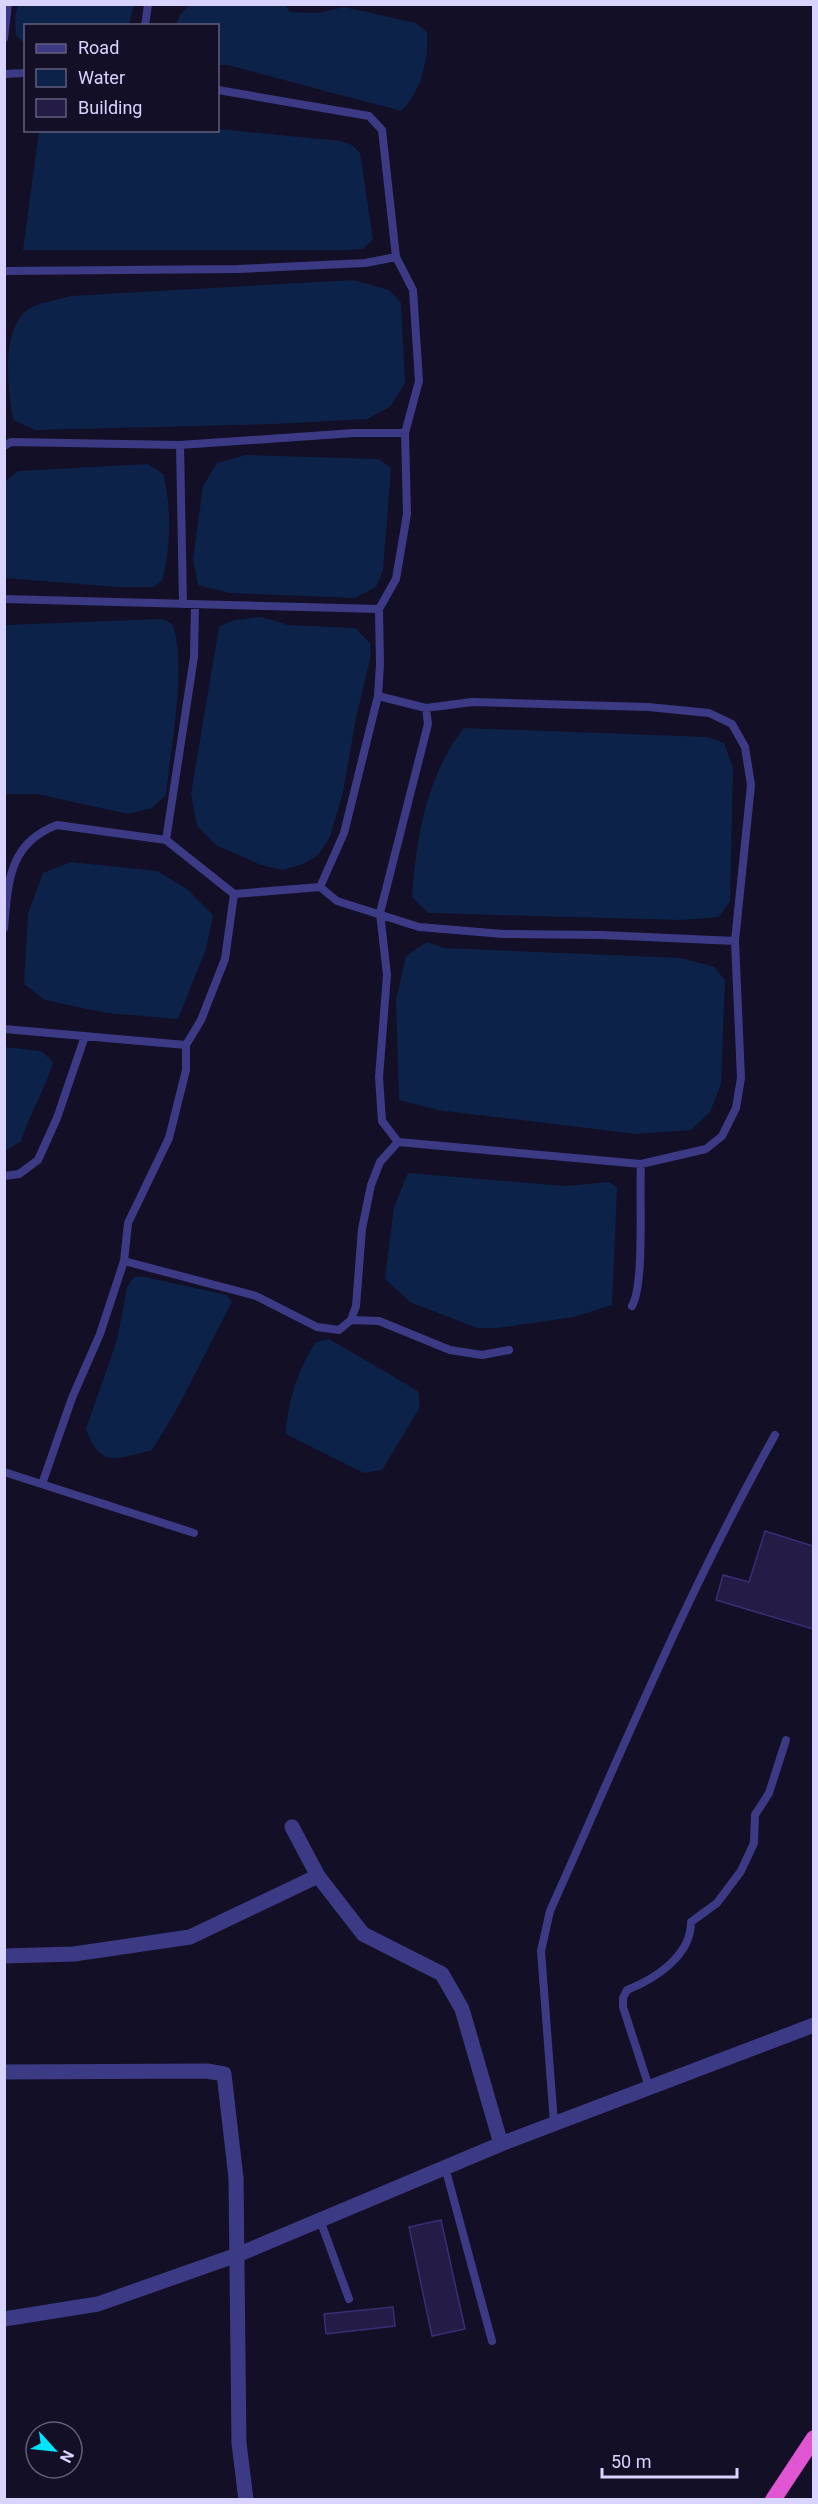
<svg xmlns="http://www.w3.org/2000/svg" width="818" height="2504" font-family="Roboto,sans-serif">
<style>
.water{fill:#0c2248}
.building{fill:#241b47;stroke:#3b2d73;stroke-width:1.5}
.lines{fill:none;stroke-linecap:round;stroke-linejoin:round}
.service{stroke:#3d3a85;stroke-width:8}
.minor{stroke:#3d3a85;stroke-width:15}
.trunk{stroke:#e055d1;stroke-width:16}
</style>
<rect width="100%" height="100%" fill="#130f26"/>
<!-- water -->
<path class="water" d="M190,4L285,5L290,12L318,13L344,7L416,23L427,32C429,58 421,93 401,111L228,65H218V26L176,25L180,15Z
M18,5V4L134,5L129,25L26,26L25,44L16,35L15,16Z
M218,129L341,141L352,145L360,153L373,239L363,249L348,250H23L39,131Z
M353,280L389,290L401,303L405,383L390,407L367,419L274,424L35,430L13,420C8,390 0,328 29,309C40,302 58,300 70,296Z
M246,455L379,459L391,468L383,570L376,587L355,598L230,593L198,585L193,559L203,486L217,463Z
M148,464L163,474C172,508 171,547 162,581L153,587H117L5,578V481L18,471Z
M261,617L288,625L355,628L370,643L371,655L356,718L343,792L330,837L318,855L303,864L283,870L261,865L216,845L197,826L191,794L219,627L234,620Z
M162,619L172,624C188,662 170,751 166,795L152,808L128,814L37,794H5V625Z
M464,728L708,737L724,743L733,768L730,901L719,917L681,920L428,913L412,897C416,839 427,774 464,728Z
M71,862L157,871L187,889L213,915L206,949L178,1019L106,1013L45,1000L24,984L28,914L43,873Z
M427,942L444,948L681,958L714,967L725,980L721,1084L710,1112L691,1130L637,1134L437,1110L399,1100L396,1000L406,956Z
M5,1047L41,1051L53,1062C45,1090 30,1113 21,1141L5,1151Z
M408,1173L565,1186L609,1182L617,1187L612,1305L574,1317L497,1328H477L410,1302L385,1279L394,1207Z
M140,1276L227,1295L232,1302L178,1407L152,1450C119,1458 100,1470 86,1429L117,1340L127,1287L134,1277Z
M329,1339L418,1391L420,1407L382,1470L364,1473L286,1434C287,1403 299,1367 316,1342Z"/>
<!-- building -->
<path class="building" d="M765,1531L813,1546V1629L716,1600L723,1575L749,1582Z
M441,2220L465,2329L432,2336L409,2227Z
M393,2307L395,2326L326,2334L324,2314Z"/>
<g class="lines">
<!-- service -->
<path class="service" d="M145,26L148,4
M4,38L8,4
M4,74L26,73
M218,90L369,116L382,130L396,257L413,290L419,381L405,433L407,514L396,579L379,609L380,664L378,696L344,833L320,887L234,894
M4,271L238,269L365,263L396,257
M180,445L183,604
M4,446L11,442L180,445L354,433H405
M4,599L379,609
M320,887L337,901L419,927L503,934L602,935L735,941
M4,928C8,884 8,843 57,825L166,840
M4,1029L186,1045
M398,1142L382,1121L379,1077L387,975L380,913L428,724L426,708
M4,1176L19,1174L38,1160L57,1118L85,1036
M124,1261L256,1296L317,1327L339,1330L351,1320L356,1306L362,1229L371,1185L380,1162L398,1142L641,1164L706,1149L722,1136L736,1108L741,1078L735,941L751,785L745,747L732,724L709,713L648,707L472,702L426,708L378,696
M632,1306C645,1283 639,1196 641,1164
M351,1320L379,1321L450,1350L482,1355L509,1350
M4,1472L194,1533
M42,1484L72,1398L100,1334L124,1261L128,1223L169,1138L186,1070V1045L201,1020L225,959L234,894L166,840L194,657L195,605
M649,2087L623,2007V1998L627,1990C655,1979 691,1956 691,1922L717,1903L741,1871L754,1843L755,1815L769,1793L786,1740
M554,2123L541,1951L550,1911C622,1751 689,1588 775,1435
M445,2167L492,2341
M320,2220L349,2299"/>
<!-- minor -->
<path class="minor" d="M292,1827L318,1876L363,1934L442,1974L462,2009L501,2144
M4,1956L74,1954L190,1937L318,1876
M4,2072L207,2071L224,2074L236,2178L239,2443L246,2500
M4,2319L98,2304L237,2255L501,2144L814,2025"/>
<!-- trunk -->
<path class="trunk" d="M773,2500L814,2438"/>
</g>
<!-- border -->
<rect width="818" height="2504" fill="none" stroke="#d9d4ff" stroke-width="12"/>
<!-- legend -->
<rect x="24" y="24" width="195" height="108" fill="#130f26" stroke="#625e7d" stroke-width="1.5"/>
<rect x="36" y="44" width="30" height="9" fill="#3d3a85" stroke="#625e7d" stroke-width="1.5"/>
<text x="78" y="54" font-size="18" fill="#d9d4ff">Road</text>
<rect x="36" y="69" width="30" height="18" fill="#0c2248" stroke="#625e7d" stroke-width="1.5"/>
<text x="78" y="84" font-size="18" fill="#d9d4ff">Water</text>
<rect x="36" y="99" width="30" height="18" fill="#241b47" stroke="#625e7d" stroke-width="1.5"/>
<text x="78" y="114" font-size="18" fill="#d9d4ff">Building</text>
<!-- north arrow -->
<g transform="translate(54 2450) rotate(117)"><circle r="28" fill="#130f26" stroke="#625e7d" stroke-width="1.5"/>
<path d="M0-4.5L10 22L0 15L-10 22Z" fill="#00e5ff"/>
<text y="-9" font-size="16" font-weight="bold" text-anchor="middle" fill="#d9d4ff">N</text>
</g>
<!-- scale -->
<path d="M602 2468v9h135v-9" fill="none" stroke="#d9d4ff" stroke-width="3"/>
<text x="611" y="2468" font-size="18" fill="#d9d4ff" stroke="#130f26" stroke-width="4.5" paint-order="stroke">50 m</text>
</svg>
